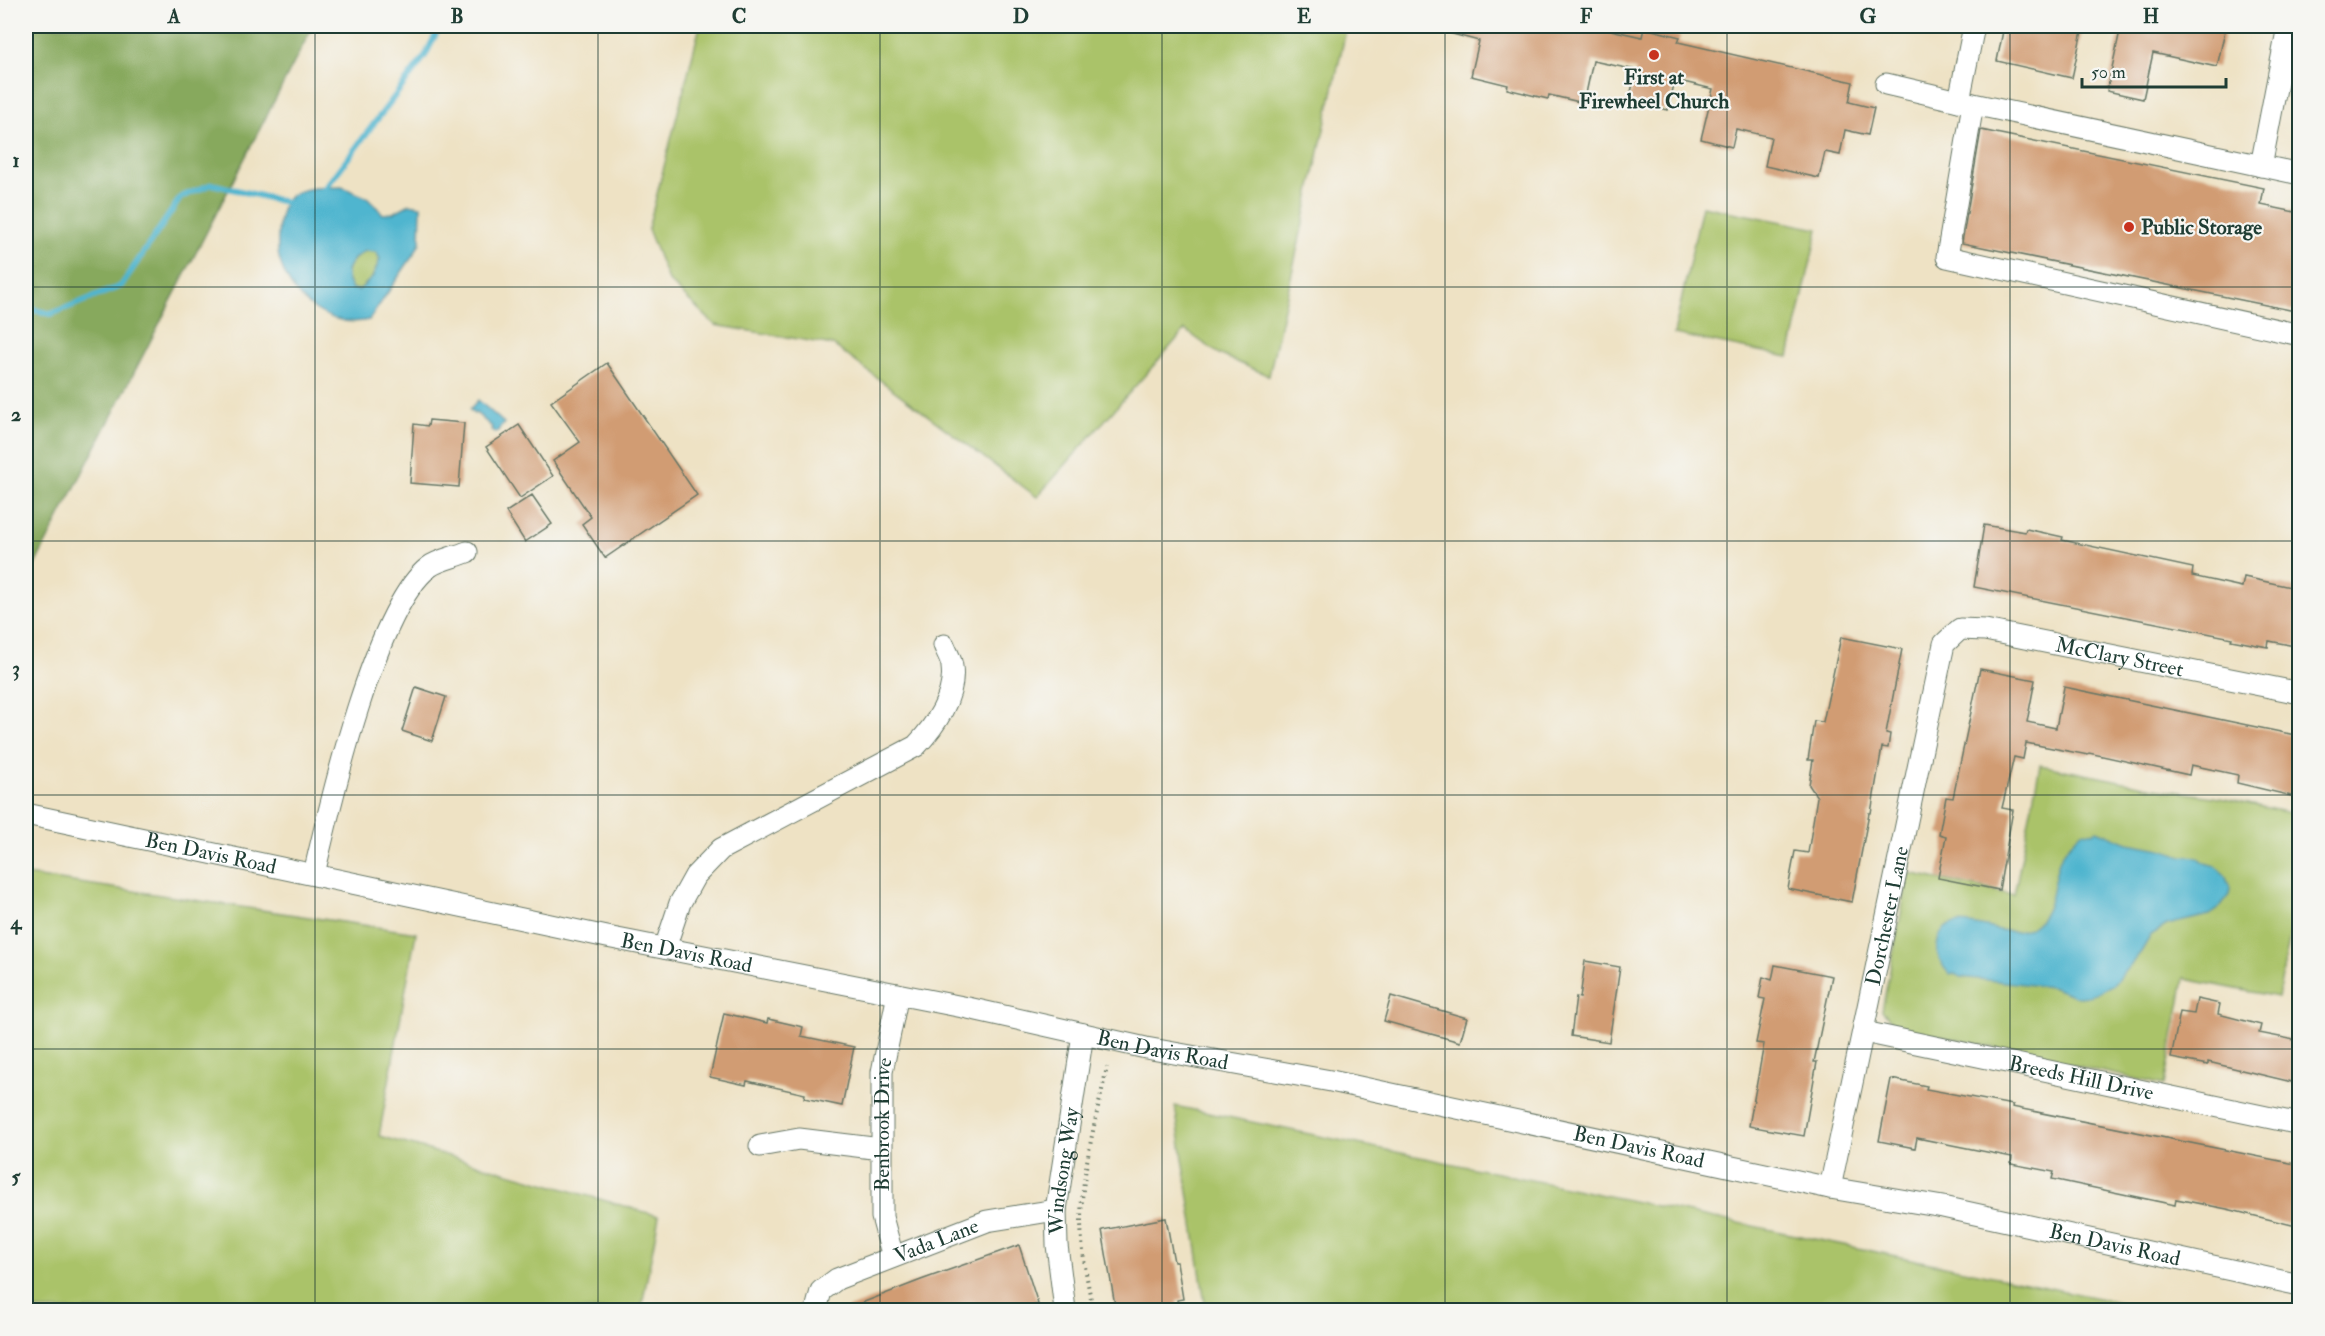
<svg xmlns="http://www.w3.org/2000/svg" width="2325" height="1336" font-family="'IM FELL Double Pica',serif">
<style>
.green{fill:#aac369;stroke:#64804e;stroke-width:1.5}
.forest{fill:#87a95d;stroke:#537348;stroke-width:1.5}
.water{fill:#50b5cf;stroke:#387982;stroke-width:1.5;fill-rule:evenodd}
.lines{fill:none;stroke-linecap:round;stroke-linejoin:round}
.stream{stroke:#50b5cf;stroke-width:6}
.building{fill:#d19c73}
.minor-casing{stroke:#677766;stroke-width:23}
.path{stroke:#677766;stroke-width:4;stroke-dasharray:1.5 4.5;stroke-linecap:butt}
.minor{stroke:#fff;stroke-width:21}
.grid{fill:none;stroke:#1f3d34;stroke-width:1.5;stroke-opacity:0.55}
.poi-dot{fill:#c8321e;stroke:#f6f6f2;stroke-width:2}
.labels{text-anchor:middle;stroke-width:4.5;stroke-linejoin:round;paint-order:stroke}
.poi-label{font-size:21px;font-weight:bold;fill:#1f3d34;stroke:#f6f6f2}
.street-label{font-size:21px;fill:#1f3d34;stroke:#f6f6f2}
.neatline{fill:none;stroke:#1f3d34;stroke-width:2}
.grid-label{font-size:20px;text-anchor:middle;font-weight:bold;fill:#1f3d34}
</style>
<rect width="100%" height="100%" fill="#f6f6f2"/>
<filter id="ink" filterUnits="userSpaceOnUse"><feTurbulence type="fractalNoise" baseFrequency=".0167" numOctaves="2"/><feDisplacementMap in="SourceGraphic" scale="12" xChannelSelector="R" yChannelSelector="G"/><feConvolveMatrix kernelMatrix="1 2 1 2 8 2 1 2 1" color-interpolation-filters="sRGB"/></filter>
<filter id="wash" filterUnits="userSpaceOnUse"><feTurbulence type="fractalNoise" baseFrequency=".008" numOctaves="4" result="noise"/><feDisplacementMap in="SourceGraphic" scale="24" xChannelSelector="R" yChannelSelector="G"/><feGaussianBlur stdDeviation="1.35" result="paint"/><feColorMatrix in="noise" values="0 0 0 0 0 0 0 0 0 0 0 0 0 0 0 0 0 1.4 0 .05"/><feComposite in="paint" operator="in"/></filter>
<g filter="url(#wash)">
<rect width="100%" height="100%" fill="#eee2c4"/>
<!-- green -->
<path class="green" d="M700,26H1347L1269,376L1219,354L1185,330L1037,497L833,345L715,325L668,280L648,229Z
M1702,206L1818,229L1789,357L1674,334Z
M365,251L376,252L380,259L372,278L359,290L352,289C340,272 350,260 365,251Z
M2040,765L2154,788L2226,799L2299,815V888L2278,997L2184,979L2164,1085L1895,1026L1882,1010L1909,873L2014,895Z
M26,875L416,933L379,1136L659,1216L641,1310H26Z
M1175,1106L2156,1310H1206Z"/>
<!-- forest -->
<path class="forest" d="M26,26H313L26,582Z"/>
<!-- water -->
<path class="water" d="M342,187L368,198L383,214L393,213L410,204L421,206L420,243L414,254L369,320C331,329 293,301 281,264C276,252 278,236 279,223C280,214 284,200 292,195C305,186 327,188 342,187ZM365,251L376,252L380,259L372,278L359,290L352,289C340,272 350,260 365,251Z
M478,400L504,423L496,433L491,429L492,427L476,413L474,414L470,410Z
M2097,830L2128,843L2162,849L2182,856L2198,857L2205,863L2215,866L2225,875L2230,888L2229,895L2219,908L2209,915L2167,925L2151,935L2141,952L2114,984L2090,996L2078,997L2051,987L1960,977L1954,973L1950,974C1941,966 1935,953 1938,941C1947,900 2006,945 2032,927C2056,911 2050,880 2061,857C2066,847 2074,839 2082,832L2093,833Z"/>
<g class="lines">
<!-- stream -->
<path class="stream" d="M320,192L324,190L425,56L440,26
M26,308L51,314L121,286L181,197L212,184L293,204"/>
</g>
<g id="blocks">
<!-- building -->
<path class="building" d="M1442,26H1593L1642,37L1644,28L1680,37L1678,42L1853,82L1849,102L1874,108L1868,135L1845,130L1840,155L1825,152L1819,178L1765,166L1771,137L1736,129L1732,147L1701,139L1713,89L1675,80L1668,110L1629,101L1636,70L1593,61L1584,103L1549,95L1548,99L1507,89L1508,85L1471,76L1479,41L1441,31Z
M2004,26H2083L2072,78L1997,61Z
M2121,26H2226L2217,67L2153,53L2143,99L2107,91Z
M1981,130L2264,188L2261,205L2300,213V312L1962,243Z
M607,363L697,495L605,558L582,524L591,517L553,461L580,442L551,402Z
M429,420L464,423L459,487L410,483L414,424L428,426Z
M519,425L553,476L520,498L486,447Z
M532,495L552,524L525,542L506,512Z
M1984,525L2025,532L2026,529L2063,537L2062,540L2193,568L2192,576L2242,587L2244,577L2300,589V647L2269,641L2268,647L2231,640L2232,638L1974,587Z
M1841,637L1902,649L1886,733L1890,734L1888,748L1882,747L1871,813H1869L1852,902L1788,889L1795,851L1808,853L1817,797L1809,785L1813,760H1808L1814,721L1823,722Z
M1980,669L2035,680L2027,722L2056,728L2064,687L2300,736V798L2237,783L2238,775L2191,765L2189,775L2089,753L2088,755L2026,743L2023,759L2014,757L2002,808L2013,810L1999,890L1938,878L1946,836L1939,834L1946,797L1953,798Z
M416,687L446,697L432,741L402,731Z
M1585,961L1620,967L1609,1042L1571,1036L1576,997L1580,998Z
M1775,965L1832,976L1814,1062H1817L1804,1136L1749,1126L1764,1044L1756,1043L1765,999L1759,998L1763,977L1772,980Z
M1391,996L1467,1018L1460,1042L1384,1021Z
M2197,999L2220,1004L2218,1014L2261,1025L2259,1033L2300,1041V1084L2208,1062V1065L2171,1058L2180,1012L2194,1014Z
M724,1013L767,1023L768,1019L803,1027L801,1036L854,1047L842,1106L804,1098L805,1094L747,1081L746,1085L710,1077Z
M1891,1079L1927,1086L1926,1089L2013,1105L2012,1107L2300,1165V1227L2227,1209L2176,1199L2175,1205L2052,1179L2054,1172L2011,1164L2012,1157L1917,1138L1915,1148L1879,1141Z
M1166,1218L1174,1262H1177L1183,1299L1177,1300L1179,1311H1116L1102,1230Z
M1019,1245L1038,1304L1019,1311H846V1309L921,1280Z"/>
</g>
</g>
<g filter="url(#ink)">
<use href="#blocks" fill-opacity="0" stroke="#677766" stroke-width="1.5"/>
<g class="lines">
<defs>
<g id="minor">
<path d="M1974,26L1959,101L2300,174"/>
<path d="M1886,84L1959,101"/>
<path d="M1973,104L1947,257L2300,335"/>
<path d="M2261,166L2288,26"/>
<path id="s1" d="M26,814L607,937L968,1008L1146,1048L1331,1081L1830,1188L1943,1207L2300,1285"/>
<path d="M314,874C330,805 375,608 429,567C438,560 455,557 467,552"/>
<path d="M665,948L680,903L695,876L721,849L916,746C935,726 956,696 952,667C952,660 946,651 944,645"/>
<path id="s2" d="M1864,1032L2300,1124"/>
<path d="M760,1146L799,1139L881,1149"/>
<path id="s3" d="M1830,1188L1944,644L1960,629L1985,630L2300,693"/>
<path id="s4" d="M893,1257L882,1217V1072L898,994"/>
<path id="s5" d="M816,1310L821,1291L837,1279L987,1221L1056,1210"/>
<path id="s6" d="M1065,1310L1057,1245L1056,1210L1083,1034"/>
</g>
</defs>
<!-- minor casing -->
<use href="#minor" class="minor-casing"/>
<!-- path -->
<path class="path" d="M1093,1310C1087,1280 1081,1249 1081,1218C1082,1170 1097,1115 1107,1067"/>
<!-- minor -->
<use href="#minor" class="minor"/>
</g>
</g>
<!-- grid -->
<path class="grid" d="M315,26V1310M598,26V1310M880,26V1310M1162,26V1310M1445,26V1310M1727,26V1310M2010,26V1310M26,287H2300M26,541H2300M26,795H2300M26,1049H2300"/>
<!-- markers -->
<g class="poi-dot">
<circle cx="1654" cy="55" r="6"/>
<circle cx="2129" cy="227" r="6"/>
</g>
<g class="labels">
<!-- poi labels -->
<g class="poi-label">
<text x="1654" y="84">First at<tspan x="1654" dy="24">Firewheel Church</tspan></text>
<text x="2141" y="234" text-anchor="start">Public Storage</text>
</g>
<!-- street labels -->
<g class="street-label">
<text dy="7" stroke="none"><textPath href="#s3" startOffset="740">McClary Street</textPath></text>
<text dy="7" stroke="none"><textPath href="#s1" startOffset="189">Ben Davis Road</textPath></text>
<text dy="7" stroke="none"><textPath href="#s3" startOffset="278">Dorchester Lane</textPath></text>
<text dy="7" stroke="none"><textPath href="#s1" startOffset="675">Ben Davis Road</textPath></text>
<text dy="7" stroke="none"><textPath href="#s1" startOffset="1161">Ben Davis Road</textPath></text>
<text dy="7" stroke="none"><textPath href="#s2" startOffset="222">Breeds Hill Drive</textPath></text>
<text dy="7" stroke="none"><textPath href="#s4" startOffset="134">Benbrook Drive</textPath></text>
<text dy="7" stroke="none"><textPath href="#s1" startOffset="1647">Ben Davis Road</textPath></text>
<text dy="7" stroke="none"><textPath href="#s6" startOffset="140">Windsong Way</textPath></text>
<text dy="7" stroke="none"><textPath href="#s5" startOffset="146">Vada Lane</textPath></text>
<text dy="7" stroke="none"><textPath href="#s1" startOffset="2133">Ben Davis Road</textPath></text>
</g>
</g>
<!-- margin -->
<rect width="2325" height="1336" fill="none" stroke="#f6f6f2" stroke-width="66"/>
<!-- scale -->
<path d="M2082 78v9h144v-9" fill="none" stroke="#1f3d34" stroke-width="3"/>
<text x="2091" y="78" font-size="18" fill="#1f3d34" stroke="#f6f6f2" stroke-width="4.5" paint-order="stroke">50 m</text>
<rect x="33" y="33" width="2259" height="1270" class="neatline"/>
<g class="grid-label">
<text x="174" y="23">A</text>
<text x="457" y="23">B</text>
<text x="739" y="23">C</text>
<text x="1021" y="23">D</text>
<text x="1304" y="23">E</text>
<text x="1586" y="23">F</text>
<text x="1868" y="23">G</text>
<text x="2151" y="23">H</text>
<text x="16" y="167">1</text>
<text x="16" y="421">2</text>
<text x="16" y="675">3</text>
<text x="16" y="929">4</text>
<text x="16" y="1183">5</text>
</g>
</svg>
